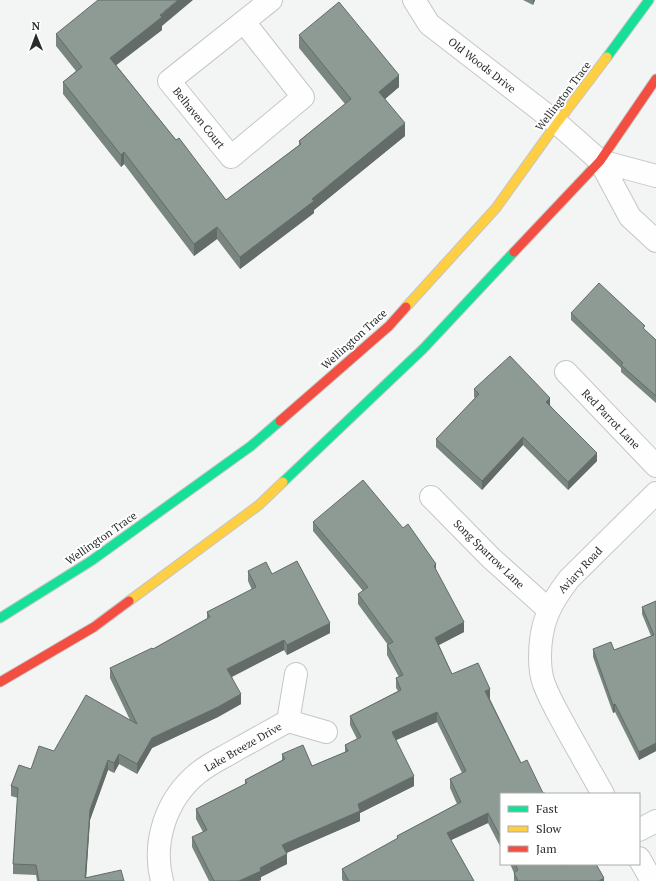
<svg xmlns="http://www.w3.org/2000/svg" width="656" height="881" font-family="'PT Serif',serif">
<style>
.lines{fill:none;stroke-linecap:round;stroke-linejoin:round}
.street-casing{stroke:#c5c6c5;stroke-width:24}
.fast-casing{stroke:#c5c6c5;stroke-width:11}
.slow-casing{stroke:#c5c6c5;stroke-width:11}
.jam-casing{stroke:#c5c6c5;stroke-width:11}
.street{stroke:#fdfefd;stroke-width:22}
.fast{stroke:#16e098;stroke-width:9}
.slow{stroke:#ffcf43;stroke-width:9}
.jam{stroke:#f24e42;stroke-width:9}
.wall{fill:#79857f}
.shaded-wall{fill:#636c68}
.building{fill:#8d9b94;stroke:#636c68}
.labels{text-anchor:middle;stroke-width:4;stroke-linejoin:round;paint-order:stroke}
.street-label{font-size:11px;fill:#2a2c2b;stroke:#fff}
</style>
<rect width="100%" height="100%" fill="#f3f5f4"/>
<g class="lines">
<defs>
<path id="street" d="M414,0L429,24L557,123L600,161L630,217L656,241
M244,22L303,97L231,157L169,81L271,0
M600,161L656,176
M566,372L656,466
M431,497L491,558L549,610
M296,674L288,721L326,732
M603,794C591,773 579,751 567,730C559,715 550,700 544,684C541,676 540,666 540,657C540,624 549,605 569,579L656,493
M639,830L656,821
M639,858L652,881
M162,881C152,842 166,799 198,773C209,764 222,758 234,751C252,741 270,731 288,721"/>
<path id="fast" d="M607,57L649,0
M283,482L423,349L514,252
M0,618L91,561L251,446L280,421"/>
<path id="slow" d="M406,307L496,208L557,123L607,57
M129,601L259,505L283,482"/>
<path id="jam" d="M514,252L600,161L656,79
M280,421L389,326L406,307
M0,682L94,627L129,601"/>
</defs>
<!-- street casing -->
<use href="#street" class="street-casing"/>
<!-- fast casing -->
<use href="#fast" class="fast-casing"/>
<!-- slow casing -->
<use href="#slow" class="slow-casing"/>
<!-- jam casing -->
<use href="#jam" class="jam-casing"/>
<!-- street -->
<use href="#street" class="street"/>
<!-- fast -->
<use href="#fast" class="fast"/>
<!-- slow -->
<use href="#slow" class="slow"/>
<!-- jam -->
<use href="#jam" class="jam"/>
</g>
<!-- wall -->
<path class="wall" d="M523,0H535L533,5Z
M162,26V30L116,65L176,140L226,200L299,145V141L345,104L299,48V35L399,87L385,99L405,136L314,210V213L240,269L217,239L194,256L124,164L121,167L63,94V82L76,71L56,46V34Z
M571,313L645,330L656,340V403L621,372V368L571,320Z
M474,389L550,405L597,461L568,490L523,445L482,490L436,447V439L475,398L474,397Z
M313,522L436,571L464,632L439,645L452,674L490,699L521,763L543,793L545,794H501V848L488,823L451,840L474,881H343L342,879V869L397,839V836L457,804L450,788V779L462,773L437,722L396,740L414,786L360,813V821L286,853L287,864L261,877V880L259,881H209L192,847V837L203,832L196,819V809L245,784V780L282,760V754L312,766L345,752V745L357,739L350,725V716L398,691L396,688V678L399,677L387,655V645H388L358,604V594L363,591L313,531Z
M248,571L272,574L330,633L287,655L284,650L232,677L241,704L218,717L152,748L137,774L119,764L114,773L108,770L90,820L86,877L124,881H37L36,875L13,874V864L18,798L11,796V786L31,769L54,751L130,720L110,678V668L153,649L207,619V612L252,590L248,581Z
M656,601V751L639,760L615,712L613,713L593,657V649L614,650L651,636L642,614V607Z
M510,864H564L565,865L604,881H514V873Z"/>
<!-- shaded-wall -->
<path class="shaded-wall" d="M178,0H193L162,26V30L110,70V58Z
M533,0H535L533,5Z
M399,75V87L379,104V92Z
M405,123V136L314,210V213L240,269V257L312,199Z
M124,152V164L121,167V155Z
M217,227V239L194,256V244Z
M550,398V406L546,402Z
M523,437V445L482,490V481Z
M597,453V461L568,490V482Z
M436,564V574L434,566Z
M464,622V632L435,647V638Z
M330,623V633L287,655V645Z
M284,640V650L227,679V669Z
M490,689V699L485,701V691Z
M241,694V704L218,717L152,748L137,774V764L152,738Z
M615,704V712L613,713V705Z
M437,712V722L392,742V732Z
M656,743V751L639,760V752Z
M119,754V764L114,773V763Z
M108,760V770L90,820L86,881L85,878L90,810Z
M414,776V786L360,813V821L282,855V845L358,804Z
M488,813V823L447,842V833Z
M287,854V864L261,877V880L259,881H239L260,868Z
M604,878V881H599Z"/>
<!-- building -->
<path class="building" d="M98,0H178L160,15L162,17L110,58L176,140L179,138L226,200L301,144L299,141L351,99L299,35L339,2L399,75L379,92L405,123L312,199L314,201L240,257L217,227L194,244L124,152L121,155L63,82L82,67L56,34Z
M599,283L645,326L643,328L656,340V396L621,365L623,363L571,313Z
M510,356L550,398L546,402L597,453L568,482L523,437L482,481L436,439L479,394L474,389Z
M363,480L403,528L408,524L436,564L434,566L464,622L435,638L452,674L478,663L490,689L485,691L521,763L527,760L543,793H545V794H501V838L488,813L447,833L474,881H349L342,869L398,838L397,836L461,802L450,779L466,771L437,712L392,732L414,776L358,804L360,811L282,845L287,854L260,868L261,871L239,881H214L192,837L207,830L196,809L247,783L245,780L285,759L282,754L303,745L312,766L348,751L345,745L361,737L350,716L401,690L396,678L403,675L387,645L393,642L358,594L368,587L313,522Z
M297,561L330,623L287,645L284,640L227,669L241,694L218,707L152,738L137,764L119,754L114,763L108,760L90,810L85,878L121,870L124,881H39L36,865L13,864L18,788L11,786L19,765L31,769L39,746L54,751L86,695L137,724L110,668L152,648L153,649L210,617L207,612L256,587L248,571L266,562L272,574Z
M656,601V743L639,752L615,704L613,705L593,649L611,642L614,650L654,635L642,607Z
M515,864H564L565,865L567,864H596L604,878L599,881H518L514,873L518,870Z"/>
<g class="labels">
<!-- street labels -->
<g class="street-label">
<text transform="translate(482 65) rotate(38)" y="4">Old Woods Drive</text>
<text transform="translate(563 96) rotate(-53)" y="4">Wellington Trace</text>
<text transform="translate(199 118) rotate(51)" y="4">Belhaven Court</text>
<text transform="translate(354 339) rotate(-42)" y="4">Wellington Trace</text>
<text transform="translate(611 419) rotate(46)" y="4">Red Parrot Lane</text>
<text transform="translate(101 538) rotate(-35)" y="4">Wellington Trace</text>
<text transform="translate(489 554) rotate(44)" y="4">Song Sparrow Lane</text>
<text transform="translate(580 570) rotate(-47)" y="4">Aviary Road</text>
<text transform="translate(243 747) rotate(-30)" y="4">Lake Breeze Drive</text>
</g>
</g>
<!-- legend -->
<rect x="500" y="793" width="140" height="72" fill="#ffffff" stroke="#aaabaa"/>
<rect x="508" y="806" width="20" height="6" fill="#16e098" stroke="#aaabaa"/>
<text x="536" y="813" font-size="12" fill="#2a2c2b">Fast</text>
<rect x="508" y="826" width="20" height="6" fill="#ffcf43" stroke="#aaabaa"/>
<text x="536" y="833" font-size="12" fill="#2a2c2b">Slow</text>
<rect x="508" y="846" width="20" height="6" fill="#f24e42" stroke="#aaabaa"/>
<text x="536" y="853" font-size="12" fill="#2a2c2b">Jam</text>
<!-- north arrow -->
<g transform="translate(36 36) rotate(359)" stroke="#ffffff" stroke-width="3" paint-order="stroke">
<path d="M0-3L7 15L0 10L-7 15Z" fill="#2a2c2b"/>
<text y="-6" font-size="11" font-weight="bold" text-anchor="middle" fill="#2a2c2b">N</text>
</g>
</svg>
